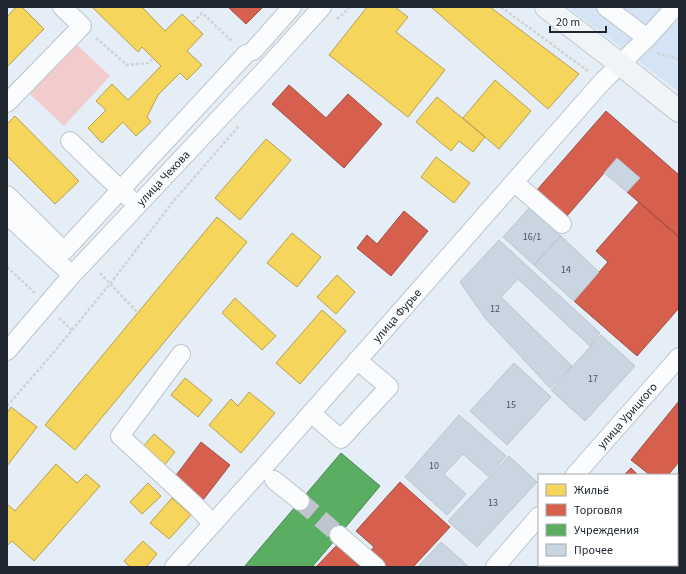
<svg xmlns="http://www.w3.org/2000/svg" width="686" height="574" font-family="'Source Sans 3',sans-serif">
<style>
.built{fill:#d5e4f5}
.green{fill:#f2cbcd}
.homes{fill:#f6d55c;stroke:#b6a14f}
.shops{fill:#d6604d;stroke:#9f4f44}
.public{fill:#5aae61;stroke:#498652}
.building{fill:#cad5e2;stroke:#bdc4cd}
.lines{fill:none;stroke-linecap:round;stroke-linejoin:round}
.minor-tunnel{stroke:#bec5cf;stroke-width:18;stroke-dasharray:18 9;stroke-linecap:butt}
.minor-casing{stroke:#bdc4cd;stroke-width:20}
.major-casing{stroke:#c5c9ce;stroke-width:24}
.path{stroke:#d0d3d6;stroke-width:2.5;stroke-dasharray:3 2;stroke-linecap:butt}
.minor{stroke:#fbfcfe;stroke-width:18}
.major{stroke:#f1f4f7;stroke-width:22}
.labels{text-anchor:middle;stroke-width:4;stroke-linejoin:round;paint-order:stroke}
.number-label{font-size:10px;fill:#4c545e}
.street-label{font-size:12px;fill:#202730;stroke:#fff}
</style>
<rect width="100%" height="100%" fill="#e5edf7"/>
<!-- built -->
<path class="built" d="M568,7H679V92Z"/>
<!-- green -->
<path class="green" d="M77,45L110,76L64,126L30,94Z"/>
<!-- homes -->
<path class="homes" d="M16,7H22L44,29L7,67V17Z
M92,7H142L165,31L182,14L203,34L187,51L202,65L187,80L180,73L158,95L147,117L151,122L136,136L123,122L102,143L88,128L106,110L96,101L112,84L128,100L161,66L142,47L138,52Z
M367,7H395L408,17L396,32L445,70L408,117L329,55Z
M431,7H490L579,74L548,109Z
M495,80L531,111L499,149L463,118Z
M437,97L485,137L473,152L459,141L451,151L416,122Z
M15,116L79,181L55,204L7,156V124Z
M266,139L291,160L240,220L215,198Z
M436,157L470,183L454,203L421,177Z
M217,217L247,242L75,450L45,425Z
M292,233L321,257L297,287L267,263Z
M337,275L355,292L336,314L317,297Z
M235,298L276,336L262,350L222,313Z
M322,310L346,331L300,384L276,363Z
M185,378L212,400L198,417L171,395Z
M249,392L275,413L241,453L209,425L231,399L238,406Z
M11,407L37,427L7,466V413Z
M154,434L175,452L163,467L141,449Z
M56,464L77,483L86,474L100,486L34,561L12,541L7,546V504L15,511Z
M148,483L161,496L142,514L130,502Z
M172,498L191,515L169,539L150,523Z
M143,541L157,554L146,567H130L124,561Z"/>
<!-- shops -->
<path class="shops" d="M228,7H263L246,24Z
M289,85L326,118L348,94L382,124L344,168L272,104Z
M606,111L679,175V237L627,192L640,178L617,158L567,216L537,190Z
M639,202L679,237V308L637,356L574,301L608,262L596,251Z
M404,211L428,231L391,276L357,248L367,235L377,244Z
M679,401V462L668,475H650L631,460Z
M201,442L230,465L203,500L174,478Z
M631,468L638,475H624Z
M400,482L450,527L413,567H360L358,565L374,547L356,531Z
M337,545L360,567H316Z
M542,565H604L603,567H540Z"/>
<!-- public -->
<path class="public" d="M341,453L380,486L339,535L312,567H244Z"/>
<!-- building -->
<path class="building" d="M617,158L640,178L627,192L604,173Z
M530,207L561,236L534,265L503,237Z
M561,236L599,272L574,301L534,265Z
M499,240L600,333L590,346L518,279L501,297L572,366L550,388L485,318L460,282Z
M601,335L635,366L585,421L551,390Z
M514,363L551,397L507,445L470,411Z
M459,415L506,456L488,476L463,454L444,474L466,494L447,515L405,477Z
M509,456L537,482L477,547L448,521Z
M441,542L469,567H418Z"/>
<g class="lines">
<!-- minor-tunnel -->
<path class="minor-tunnel" d="M300,501L339,535"/>
<defs>
<g id="minor">
<path d="M606,7L647,38"/>
<path d="M253,51L292,7"/>
<path d="M7,103L82,26L62,7"/>
<path d="M70,141L128,197"/>
<path d="M514,182L562,224"/>
<path d="M7,195L64,251L246,54"/>
<path d="M7,215L72,275"/>
<path id="s1" d="M7,351L72,275L264,71L322,7"/>
<path d="M181,354L120,436L196,506L213,524"/>
<path d="M311,413L341,439L389,387L357,360"/>
<path id="s2" d="M575,475L679,357"/>
<path d="M274,480L300,501"/>
<path d="M339,535L376,567"/>
<path id="s3" d="M174,567L262,469L602,82L647,38L675,7"/>
<path d="M495,567L539,516"/>
</g>
<path id="major" d="M546,7L620,64L679,111"/>
</defs>
<!-- minor casing -->
<use href="#minor" class="minor-casing"/>
<!-- major casing -->
<use href="#major" class="major-casing"/>
<!-- path -->
<path class="path" d="M501,7L588,71
M337,19L350,7
M193,22L202,13L233,42
M96,38L127,65L148,63L152,59
M657,53L679,59
M7,267L35,293
M100,273L138,313
M59,318L72,330
M7,406L49,358L110,284L172,203L239,126"/>
<!-- minor -->
<use href="#minor" class="minor"/>
<!-- major -->
<use href="#major" class="major"/>
</g>
<g class="labels">
<!-- number labels -->
<g class="number-label">
<text x="532" y="240">16/1</text>
<text x="566" y="273">14</text>
<text x="495" y="312">12</text>
<text x="593" y="382">17</text>
<text x="511" y="408">15</text>
<text x="434" y="469">10</text>
<text x="493" y="506">13</text>
</g>
<!-- street labels -->
<g class="street-label">
<text dy="4" stroke="none"><textPath href="#s1" startOffset="233">улица Чехова</textPath></text>
<text dy="4" stroke="none"><textPath href="#s3" startOffset="336">улица Фурье</textPath></text>
<text dy="4" stroke="none"><textPath href="#s2" startOffset="79">улица Урицкого</textPath></text>
</g>
</g>
<!-- border -->
<rect width="686" height="574" fill="none" stroke="#202730" stroke-width="16"/>
<!-- legend -->
<rect x="538" y="474" width="140" height="92" fill="#ffffff" stroke="#a6a9ac"/>
<rect x="546" y="484" width="20" height="12" fill="#f6d55c" stroke="#a6a9ac"/>
<text x="574" y="494" font-size="12" fill="#202730">Жильё</text>
<rect x="546" y="504" width="20" height="12" fill="#d6604d" stroke="#a6a9ac"/>
<text x="574" y="514" font-size="12" fill="#202730">Торговля</text>
<rect x="546" y="524" width="20" height="12" fill="#5aae61" stroke="#a6a9ac"/>
<text x="574" y="534" font-size="12" fill="#202730">Учреждения</text>
<rect x="546" y="544" width="20" height="12" fill="#cad5e2" stroke="#a6a9ac"/>
<text x="574" y="554" font-size="12" fill="#202730">Прочее</text>
<!-- scale -->
<path d="M550 26v6h56v-6" fill="none" stroke="#202730" stroke-width="2"/>
<text x="556" y="26" font-size="12" fill="#202730" stroke="#ffffff" stroke-width="3" paint-order="stroke">20 m</text>
</svg>
